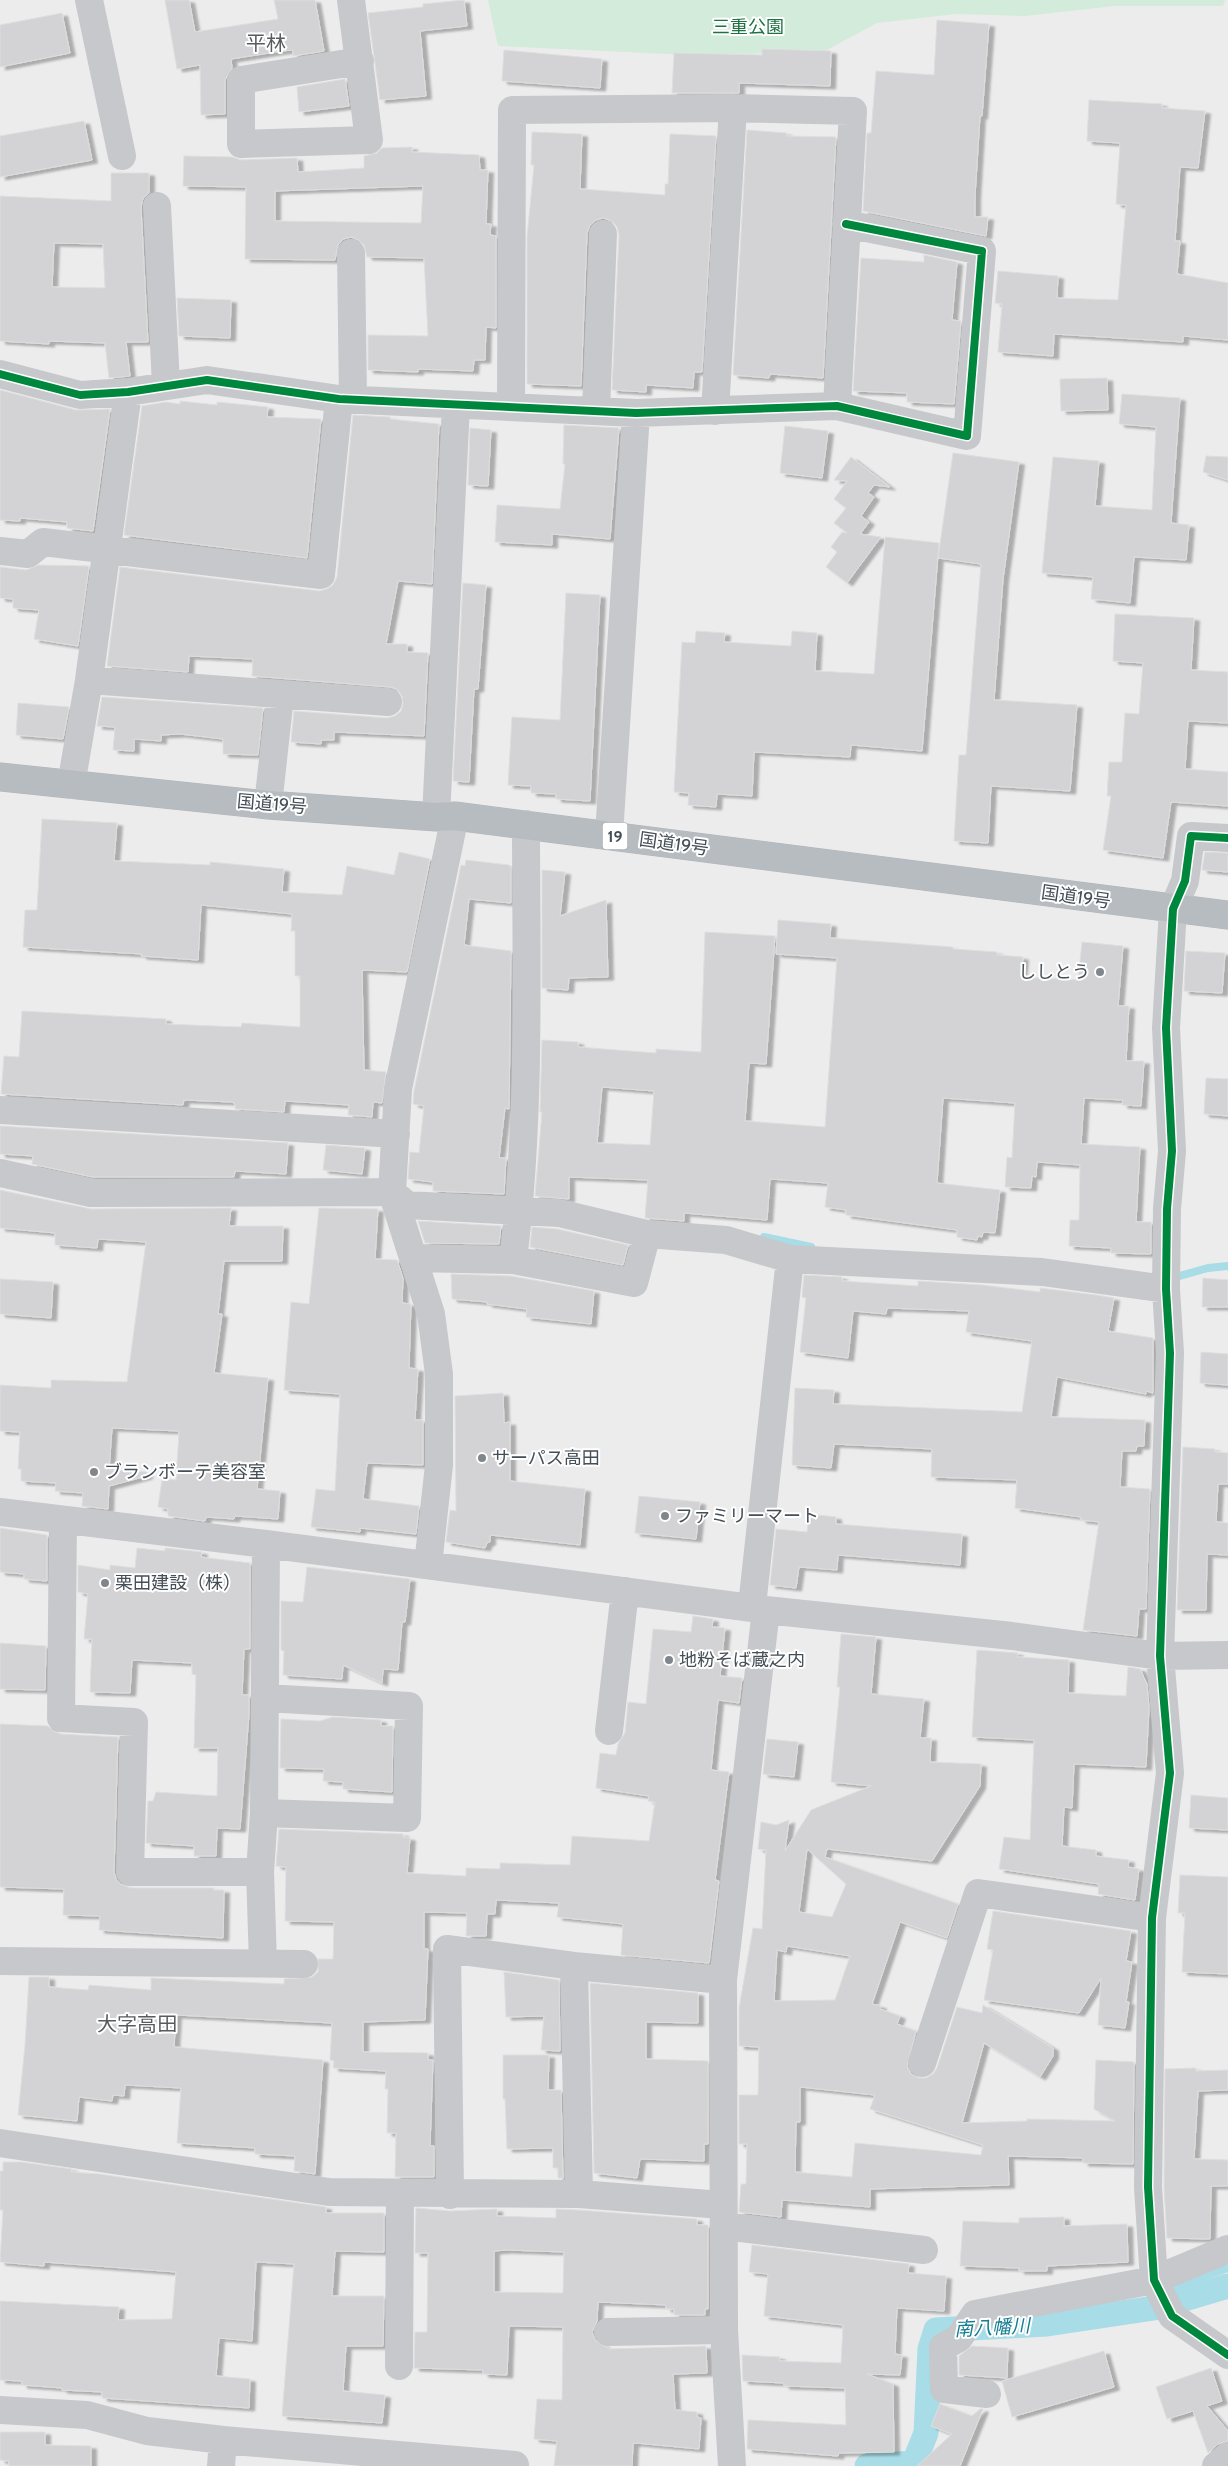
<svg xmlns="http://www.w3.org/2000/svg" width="1228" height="2466" font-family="Cabin,'Noto Sans JP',sans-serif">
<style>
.green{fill:#d2ebda}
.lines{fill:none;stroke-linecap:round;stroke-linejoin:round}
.stream{stroke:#a8dce6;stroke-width:8}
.canal{stroke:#a8dce6;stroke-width:25}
.building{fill:#d3d3d5;stroke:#dededf;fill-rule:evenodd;filter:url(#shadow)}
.highway-casing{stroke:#b2b6bb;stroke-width:29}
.minor{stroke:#c6c8cb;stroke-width:28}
.highway{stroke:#b7bcc1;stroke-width:28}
.cycleway-casing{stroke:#fff;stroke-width:11}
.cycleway{stroke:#00873e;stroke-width:8}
.poi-dot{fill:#80868b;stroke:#fff;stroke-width:2}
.labels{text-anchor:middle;stroke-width:4;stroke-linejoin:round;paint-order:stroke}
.shield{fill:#fff;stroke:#7d8489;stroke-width:1}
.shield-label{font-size:16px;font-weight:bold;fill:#454f57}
.park-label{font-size:18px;fill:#1d7143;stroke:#fff}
.street-label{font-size:18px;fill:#454f57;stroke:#fff}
.poi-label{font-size:18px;fill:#454f57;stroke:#fff;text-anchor:start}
.water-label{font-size:19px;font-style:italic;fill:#167d92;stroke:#fff}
.quarter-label{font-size:20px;fill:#585c5f;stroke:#fff}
</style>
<defs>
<filter id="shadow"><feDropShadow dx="5.5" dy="3" stdDeviation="1" flood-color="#0004"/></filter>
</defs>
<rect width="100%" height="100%" fill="#edecec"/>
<!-- green -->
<path class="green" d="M488,0H1225L1223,6H1114L1025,16L956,14L877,23L823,52L690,55L498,46Z"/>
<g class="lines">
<!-- stream -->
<path class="stream" d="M764,1237L811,1247
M1176,1277L1208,1268L1228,1266
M1164,2290L1228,2268"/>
<!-- canal -->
<path class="canal" d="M867,2466L914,2463L926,2433L930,2349L936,2330L1047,2324L1154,2308L1228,2286"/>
</g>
<!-- building -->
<path class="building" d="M165,0H189L195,32L278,19L274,0H315L324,51L293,56V50L282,51L231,59L232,68L225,80V114L201,115L200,65L177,69Z
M464,0L467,26L420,31L426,96L380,100L368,13L423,7V4Z
M62,13L70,53L0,67V25Z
M937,20L989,24L982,116H980L975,196V217H988L986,236L863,211L867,133H871L876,71L934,75Z
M762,49L831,51L830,86L739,83V93H672L674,53L762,55Z
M504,50L602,59L600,88L502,81Z
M345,79L349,106L299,112L297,87Z
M1089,100L1162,104V108L1205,111L1198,168L1180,167L1175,241H1180L1177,274L1228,283V340L1183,336V342L1054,334L1053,356L998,352L1002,304L995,303L998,271L1058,276L1057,298L1118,300L1126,205L1116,204L1120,143L1087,141Z
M84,121L92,160L0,177V136Z
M747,130L787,133L786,136L836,137L823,378L770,374L769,378L733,375Z
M532,132L582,134L580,189L665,195V184H668L670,134L716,136L702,372H694L693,388L646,385V392L612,390L619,235L617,227L612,221L603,218L596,220L590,225L587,233L581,386L527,384V237L534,165H531Z
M412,147V152L479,155L480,170H488L486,224H491L490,235L496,236V328L486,327L485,360H474L473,371L418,369V372L368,370V335L428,336L424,258L367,257L364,245L359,240L351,237L343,239L338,245L335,260L245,259L246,187L183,186L184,156L232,157L241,160L297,158L298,172L364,168V156L377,153L382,148ZM423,186L421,223L275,221V191Z
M111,173H149V193L143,198L141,207L148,342H126L130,376L109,378L105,343L49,341V344L0,341V196L111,201ZM54,243L103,244L105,288L52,287Z
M924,255L957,262L952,320L961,321L954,404L907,402V393L853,391L861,258L924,262Z
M177,298L231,300L230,338L179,336Z
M1107,378L1108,410L1061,411L1060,379Z
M0,390L76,410L110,409L93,531L67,528V522L20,518V521L0,520Z
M1122,394L1180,398L1171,523L1189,525L1186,560L1134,557L1130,603L1091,599L1093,577L1042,573L1053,457L1099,461L1095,506L1152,510L1156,427L1119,424Z
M180,401L217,405V402L268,407L267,417L321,419L307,558L124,535L142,406L166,402L180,404Z
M353,415L390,417V419L439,424L432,584L398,581L386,644H407V652L428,653L424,736L334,732V740H321V744L291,742L294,711L387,718L395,716L401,711L403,704L402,696L397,689L390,687L252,676L253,659L189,656L188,672L107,666L120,567L319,591L327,589L333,585L337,577Z
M564,425L619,428L610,539L552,534V545L495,542L497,505L560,509L565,464H563Z
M785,426L828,431L822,478L780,473Z
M470,428L491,430L488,486L468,485Z
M953,453L1019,462L1003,579L994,700L1077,705L1070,791L991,786L988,843L954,841L959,755H966L981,564L938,558Z
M1206,456L1228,457V480L1203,472Z
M851,457L890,487L874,485L868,493L874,497L861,516L869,522L860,534L881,537L847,583L826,567L837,552L831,547L842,532L847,533L834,523L846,508L834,499L847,481L834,480Z
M885,537L939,543L922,751L851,745L850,757L754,752L752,796L717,794L716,807L688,805L689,793L674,792L682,642L695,643L696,631L725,633L724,642L791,646L792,631L817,633L815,671L874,674Z
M39,565L89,566L78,646L34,639L39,610L13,608V599L0,598V567L26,570Z
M463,583L486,585L478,689H474L469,782L453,781Z
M566,593L600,595L590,801L556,799V794L531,793V786L508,785L512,717L560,720Z
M1115,614L1194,618L1191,670L1228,672V723L1188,721L1185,769L1228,772V806L1171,802L1163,858L1103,850L1111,796H1107L1109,762H1122L1125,713L1139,714L1143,663L1113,661Z
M102,697L263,708L258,755L223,754V739L180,734L161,735V741L134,739V751L113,750L115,727L97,726Z
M18,703L69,707L63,739L16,735Z
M42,819L117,823L114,861L210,865V862L284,869L282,892L342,895L347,866L394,875L399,852L430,859L407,972L362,970L364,1070L386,1072L382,1103L373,1102L372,1117L348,1115L349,1105L285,1101L284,1112L235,1109V1104L232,1102L184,1100L183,1105L1,1094L4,1056L19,1057L22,1011L166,1019V1024L241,1027L242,1023L300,1027V976H295V931H291L292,914L201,905L198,960L141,956L142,954L23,947L25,910H37Z
M1205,852L1228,853V872L1202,870Z
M466,860L509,865L511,867V903L469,899L464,945L511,951L509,1109L505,1108L499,1158H506L504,1194L433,1191V1182L408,1179L410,1152L419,1153L424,1106L413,1104L414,1091L461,865L465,866Z
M542,870L565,872L560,916L606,900L608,977L569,978L568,990L542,988Z
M778,920L831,924L830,938L953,947V949L997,952V955L1023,957L1021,977L1078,980L1082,942L1123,946L1118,1006H1129L1126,1061H1144L1141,1106L1122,1105L1123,1100L1084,1098L1081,1144L1140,1147L1136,1222H1151V1254L1111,1253V1248L1069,1246L1070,1220H1079L1080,1165L1037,1162L1036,1177L1032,1176L1031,1188L1005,1187L1007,1157L1012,1158L1015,1103L943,1098L937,1183L1000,1190L995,1233L983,1232L982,1237L978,1236L977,1240L957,1237V1230L846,1215V1210L825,1207L828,1183L770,1179L767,1220L684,1213V1221L645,1218L648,1180L569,1177V1199L535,1196L542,1112H540L542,1040L578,1042V1047L656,1053V1049L701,1052L705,932L775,936L766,1064L749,1063L745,1121L825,1127L837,958L776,954ZM602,1087L654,1091L650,1145L597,1143Z
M1186,951L1225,953L1222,993L1184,991Z
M1206,1078L1228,1079V1116L1204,1114Z
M0,1126L288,1143L286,1174L235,1171L234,1177H93L32,1164L33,1156L0,1154Z
M326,1145L365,1148L362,1174L323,1170Z
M0,1190L91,1209L231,1208L229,1226H283L282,1261H224L218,1314H222L214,1373L268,1378L257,1489L280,1491L278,1519L235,1516L234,1519L206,1517L205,1521L168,1516V1509L158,1507L162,1479L176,1480L179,1431L112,1428L109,1470L147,1472V1476L109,1486L108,1509L82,1506L83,1493L55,1491L56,1483L21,1481V1469H18L20,1432L0,1431V1385L51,1388V1380L127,1382L146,1242L98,1239L97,1248L55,1245V1233L0,1228Z
M319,1208L378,1209L375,1259L397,1260L403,1278L402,1303L411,1304L409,1368L418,1369L415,1420H423V1465L367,1463L363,1499L419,1506L416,1534L360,1528V1532L311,1527L316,1489L335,1491L340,1394L284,1390L291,1302L309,1304Z
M418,1221L501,1226L499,1244L425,1243Z
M532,1227L557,1229L628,1245L623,1265L530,1247Z
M451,1274L511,1276L594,1291L591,1324L526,1317L527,1309L487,1304V1302L452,1299Z
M804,1275L842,1277V1281L918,1286V1281L982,1285L1040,1292V1288L1096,1295L1114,1298L1108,1331L1153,1338V1393L1146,1391V1394L1057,1377L1051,1417L1145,1420L1144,1446H1137L1136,1451H1122L1120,1487L1150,1489L1146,1609H1139L1137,1636L1083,1630L1099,1522L1081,1520V1517L1015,1508L1017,1480L931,1477L932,1449L834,1444L831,1468L792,1465L795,1388L834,1390L833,1404L1022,1412L1032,1341L966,1332L969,1311L887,1308L886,1314L853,1311L848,1358L800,1352L806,1298L802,1297Z
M1203,1278L1228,1280V1307H1202Z
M0,1279L53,1282L51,1318L0,1314Z
M1201,1352L1228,1354V1385L1200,1383Z
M503,1393L504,1423L510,1422V1481L585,1489L580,1545L490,1535V1542L487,1543L485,1548L446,1542L450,1510L456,1511L455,1396Z
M1183,1447L1215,1449V1452L1228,1453V1484H1218L1216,1522L1228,1523V1555L1207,1554L1206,1610H1177Z
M639,1496L700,1502L696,1539L635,1533Z
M809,1514L836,1517V1524L962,1534L960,1565L838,1555L837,1570L799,1567L796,1588L770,1585L776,1529L807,1532Z
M0,1528L47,1535V1581L24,1579V1574L0,1572Z
M137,1548L165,1551V1548L202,1552L201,1557L250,1563V1649H244L242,1695H249V1714L240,1829L217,1828L216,1856H194V1846L146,1843L148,1801H153L156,1792L217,1796L218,1748H194L196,1675L192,1674V1663L132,1660L130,1693L90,1692L92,1639H84L88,1594L78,1592V1565L110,1570V1565L135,1568Z
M307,1567L410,1579L405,1622H402L398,1670L383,1669L382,1683L343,1665L342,1679L283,1675L284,1651L281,1650V1601L303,1602Z
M693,1616L713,1619L712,1627L725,1628L720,1676L742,1678L739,1703L718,1700L711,1770L729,1772L715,1880L719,1881L709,1963L621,1955L623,1924L557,1917L559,1903L496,1900L495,1914H487L486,1936H466L467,1913L424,1912V1949H428L425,2020L363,2022V2052L428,2053V2060H433L430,2146H434V2177H395L396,2133H387L388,2089H385L386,2071L333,2068L334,2061L330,2060L332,2023L176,2015L174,2047L323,2060L315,2174L294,2171L295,2156L255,2154V2148L177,2143L181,2088L125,2085L124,2096L113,2095L112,2101L79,2097L77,2121L18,2115L25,2045L29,1977H49V1987L88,1990L89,1985L151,1990V1978L284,1984V1979L312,1977L318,1972V1959H333L334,1922L285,1921L286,1867L276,1866L279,1829L403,1834V1837L410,1838L407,1873L466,1876V1868L500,1869V1863L570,1865L572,1836L649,1841L655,1802L648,1801L649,1796L596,1788L600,1753L616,1755L618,1744L625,1733L628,1702L646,1704L653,1629L691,1632Z
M841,1634L876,1637L871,1694L924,1699L920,1738H931L930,1762L981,1764L980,1786L932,1861L827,1849L825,1857L958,1904L947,1938L900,1922L872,2004L881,2006L880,2009L900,2016L897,2024L916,2031L907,2066L911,2074L918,2078H926L933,2074L937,2068L957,2007L982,2013L983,2005L1053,2048V2056L1040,2077L984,2043L962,2123L1027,2121V2119L1115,2121L1094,2109L1096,2060L1134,2062L1133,2164L1083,2163V2158L1008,2156L1009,2185L870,2189V2207L782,2200L781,2217L739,2212L741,2184H746L747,2144H739V2095H758L759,2047L739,2046V2008L753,1928L762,1929L766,1850L758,1849L761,1822L776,1825L789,1820L785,1851L811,1810L871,1786L831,1782L840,1687H837ZM807,1849L846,1884L832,1917L799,1912ZM787,1946L850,1956L835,2000L774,2001L777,1950L786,1952ZM800,2087L875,2095L870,2109L983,2145L981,2155L855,2143L852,2177L795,2172L796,2122H800Z
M0,1643L46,1646L45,1690L0,1689Z
M977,1650L1018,1653L1017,1657L1069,1660L1068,1693L1126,1696L1128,1667L1140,1669L1147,1684L1149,1708L1146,1767L1074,1764L1072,1808L1064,1807L1062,1846L1096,1850V1856L1129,1860L1128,1867L1139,1869L1135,1900L1098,1894L1099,1884L999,1869L1004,1837L1030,1840L1034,1740L972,1737Z
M333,1717L381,1720V1726H393L392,1792L343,1789V1782L323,1781L324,1769L280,1768L281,1719L320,1721Z
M0,1724L48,1726L53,1731L60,1734L118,1737L114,1872L116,1879L120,1884L130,1888H214L213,1890H224L223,1938L99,1930L100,1916L63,1915L64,1889L0,1887Z
M767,1739L798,1742L794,1777L763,1774Z
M1191,1795L1228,1798V1830L1189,1828Z
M1180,1875L1228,1877V1974L1182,1972L1185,1913H1178Z
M993,1911L1131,1931L1126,1961L1132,1962L1126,2002H1129L1125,2028L1098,2025L1101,1978L1079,2013L984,2000L993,1950L987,1949Z
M504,1972L559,1980L560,2051L541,2050L544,2016L506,2017Z
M590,1983L698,1993V2023L646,2022V2059L708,2061V2144H704V2161L640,2159L637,2178L594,2173Z
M503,2055H549L548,2090H561L563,2178H558V2168H553V2148L507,2149L505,2099H503Z
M1196,2068V2071L1228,2070V2090L1198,2091L1194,2159L1228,2160V2186H1211L1210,2239L1167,2238L1164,2187L1165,2069Z
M3,2162H21L72,2169L71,2172L99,2174L326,2207V2213H384V2252L335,2251L332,2296H384L383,2346H346L343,2391L385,2395L382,2423L282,2416L294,2264L256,2262L252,2341L219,2338L216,2376L250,2379L249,2408L102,2398V2392L62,2390V2388L22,2385V2381L0,2380V2301L119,2307L118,2320L172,2319L176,2272L44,2262V2266L0,2262L3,2210H0V2171H3Z
M416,2208L450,2211L497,2209V2216L556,2218V2209L578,2210L697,2219V2225H708V2309H705V2315H674V2309H666V2305L598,2302L597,2321L592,2332L595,2340L609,2349L706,2346L707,2373L673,2374L675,2410L697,2412V2417L701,2418L699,2449L636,2443L633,2444L632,2466H554L557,2441L534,2439L537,2399L562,2400L563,2327L509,2326L507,2375L483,2374V2370L414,2368L415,2332H427L428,2253H415ZM506,2250L564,2252L563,2293L494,2292V2251Z
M1064,2217V2226L1127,2224L1128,2262L1047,2266V2271H1019V2268L960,2266L963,2221L1019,2223V2218Z
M752,2245L909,2264L908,2273L946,2276L944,2311L897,2308L895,2354L902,2355L900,2375L867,2374L893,2384L894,2452L839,2453L838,2456L747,2449L748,2420L846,2425L845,2388L784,2386V2383L743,2381L742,2355L780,2357L779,2361L841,2363L843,2325L764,2316L768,2274L749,2272Z
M972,2346L1008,2348L1007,2378L959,2375V2356Z
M1104,2351L1114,2387L1012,2417L1002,2381Z
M1211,2368L1222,2401L1207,2406L1228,2431V2441L1218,2444L1208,2453L1193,2411L1167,2419L1156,2387Z
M940,2404L972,2416L980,2409H983L960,2466H917L952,2434L931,2426Z
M0,2432H45V2445L91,2446V2466H9V2461L0,2460Z"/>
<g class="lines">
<defs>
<path id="highway" d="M0,777L268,805L436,817L455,816L1228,915"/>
</defs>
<!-- highway casing -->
<use href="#highway" class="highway-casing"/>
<!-- minor -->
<path class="minor" d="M89,0L122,156
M351,0L369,140L241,144V80L360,61
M157,206L166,385
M351,253L353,399
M0,374L80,395L128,392L207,380L339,399L636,413L837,406L967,436L982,251L846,224
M511,407L512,110L733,108L853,111L837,406
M596,410L603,234
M715,411L733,108
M0,551L28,554L43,542L321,575L339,399
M89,680L388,702
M71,785L89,680L128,392
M268,805L280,696
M436,817L456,405
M609,835L636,413
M1228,838L1191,836L1185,881L1173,909L1166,1028L1172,1151L1167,1209L1166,1289L1170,1353L1160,1656L1170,1773L1152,1918L1148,2187L1154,2280L1172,2316L1228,2355
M0,1110L396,1134
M0,1173L91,1193L392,1192L407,1205L559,1213L647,1234L726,1240L790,1259L1042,1272L1166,1289
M413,1258L513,1260L634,1283L647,1234
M513,1260C531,1116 526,969 526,824
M0,1512L266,1544L766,1610L1012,1636L1160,1656L1228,1655
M63,1520L61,1718L134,1722L130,1872H260
M428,1565L439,1465V1374L431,1314L392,1192L398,1089L455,816
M752,1606L790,1259
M609,1731L625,1591
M264,1813L407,1818L409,1706L265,1698
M0,1961L304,1964
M263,1963L260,1872L264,1813L266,1544
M574,1966L579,2194
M922,2063L978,1893L1152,1918
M0,2143L329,2192L579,2194L722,2205
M450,2195L447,1949L574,1966L723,1980
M724,2226L924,2250
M608,2332L724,2330
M399,2366L400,2193
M987,2394L944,2389L943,2347L959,2338L975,2314L1154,2280L1228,2249
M0,2410L87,2415L147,2431L223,2440L515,2465
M221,2466L223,2440
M732,2466L724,2330L723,1980L766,1610
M1216,2466L1228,2456"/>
<!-- highway -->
<use href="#highway" class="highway"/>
<defs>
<path id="cycleway" d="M0,374L80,395L128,392L207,380L339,399L636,413L837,406L967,436L982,251L846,224
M1228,838L1191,836L1185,881L1173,909L1166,1028L1172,1151L1167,1209L1166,1289L1170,1353L1160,1656L1170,1773L1152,1918L1148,2187L1154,2280L1172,2316L1228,2355"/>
</defs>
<!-- cycleway casing -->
<use href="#cycleway" class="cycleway-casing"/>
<!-- cycleway -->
<use href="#cycleway" class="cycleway"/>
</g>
<!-- markers -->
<g class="poi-dot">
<circle cx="1100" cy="972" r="5"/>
<circle cx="482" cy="1458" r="5"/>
<circle cx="94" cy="1472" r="5"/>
<circle cx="665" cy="1516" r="5"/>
<circle cx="105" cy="1583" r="5"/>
<circle cx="669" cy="1660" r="5"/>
</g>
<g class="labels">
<!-- shield labels -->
<rect class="shield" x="602.5" y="822.5" width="25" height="27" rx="4"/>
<g class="shield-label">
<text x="615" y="842">19</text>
</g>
<!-- park labels -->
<g class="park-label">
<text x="748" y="33">三重公園</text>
</g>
<!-- street labels -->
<g class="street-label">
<text transform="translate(272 804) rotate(5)" y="6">国道19号</text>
<text transform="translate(674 844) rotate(8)" y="6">国道19号</text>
<text transform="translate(1076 897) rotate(8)" y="6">国道19号</text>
</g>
<!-- poi labels -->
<g class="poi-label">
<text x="1090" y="978" text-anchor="end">ししとう</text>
<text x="492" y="1464">サーパス高田</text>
<text x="104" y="1478">ブランボーテ美容室</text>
<text x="675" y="1522">ファミリーマート</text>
<text x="115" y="1589">栗田建設（株）</text>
<text x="679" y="1666">地粉そば蔵之内</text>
</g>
<!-- water labels -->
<g class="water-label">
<text transform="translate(992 2327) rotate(-3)" y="7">南八幡川</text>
</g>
<!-- quarter labels -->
<g class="quarter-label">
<text x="266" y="50">平林</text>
<text x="137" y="2031">大字高田</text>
</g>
</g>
</svg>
